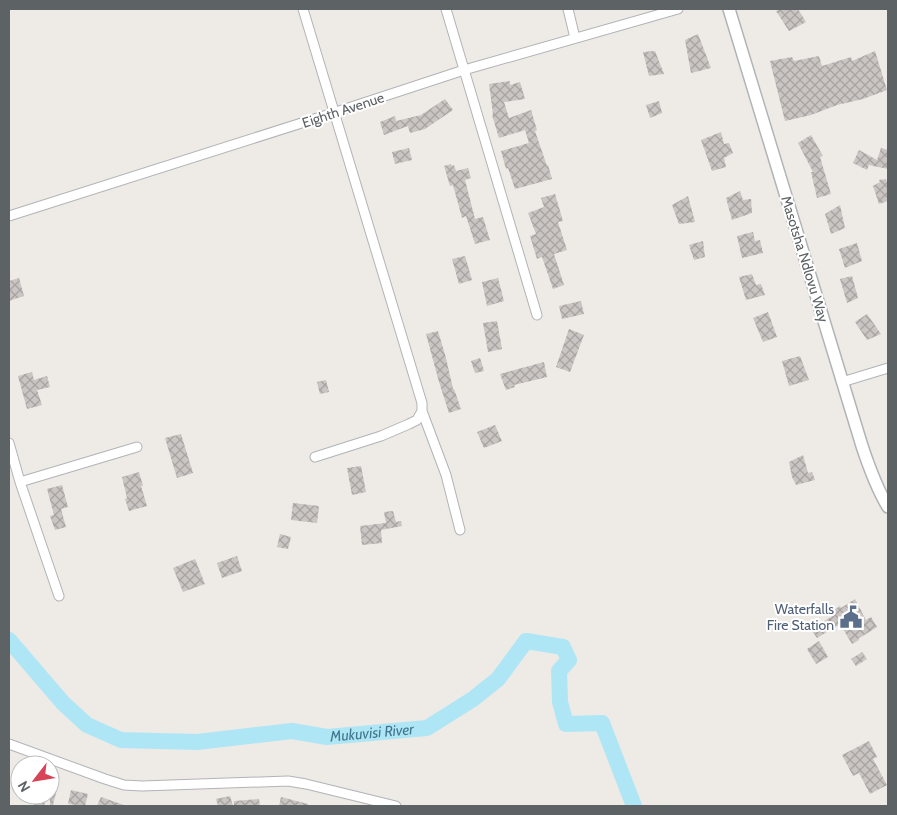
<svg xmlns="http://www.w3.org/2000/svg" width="897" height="815" font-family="Cabin,sans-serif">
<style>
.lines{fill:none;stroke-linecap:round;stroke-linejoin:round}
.river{stroke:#aee6f6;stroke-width:16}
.building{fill:url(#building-cross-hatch)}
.minor-casing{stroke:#b1b4b6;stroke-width:11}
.tertiary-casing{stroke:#b1b4b6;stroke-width:14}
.minor{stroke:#fff;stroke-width:9}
.tertiary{stroke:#fff;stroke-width:11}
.labels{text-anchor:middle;stroke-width:4;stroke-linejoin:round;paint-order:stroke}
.street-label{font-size:14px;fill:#5d6264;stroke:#fff}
.service-label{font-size:14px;fill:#4e5e75;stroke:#fff;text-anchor:end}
.water-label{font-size:15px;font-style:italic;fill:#42778e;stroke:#fff}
</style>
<defs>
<pattern id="building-cross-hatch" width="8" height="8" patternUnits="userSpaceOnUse" patternTransform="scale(1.25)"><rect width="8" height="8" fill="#cac5c2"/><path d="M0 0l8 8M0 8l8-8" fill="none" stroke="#a7a3a1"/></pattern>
</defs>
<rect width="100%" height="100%" fill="#eeeae6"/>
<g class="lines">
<!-- river -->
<path class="river" id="s1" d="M9,640L63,703L87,725L121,740L197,742L292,731L327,737L427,728L473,699L498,679L526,641L563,647L569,660L559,671L560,702L566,724L602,723L634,806"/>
</g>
<!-- building -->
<path class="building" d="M781,9H798L806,22L789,31L776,11Z
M698,34L711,68L691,73L685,40Z
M655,51L664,74L649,76L643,52Z
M875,51L887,90L863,99L837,105L811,115L785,121L770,61L792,57L794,61L819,56L822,66L851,57L852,61Z
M510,81V85L520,82L525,99L504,102L509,118L531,110L537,130L535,131L547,166L548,165L552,179L515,189L508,168L506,169L501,151L529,143L525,130L499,138L492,115L493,114L489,84Z
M445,99L453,110L425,129L410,133L408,126L384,135L380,122L395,116L396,121L421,115Z
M659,101L662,113L650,118L646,105Z
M721,132L724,144L729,143L733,153L724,158L726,167L712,171L701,140Z
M811,135L823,156L820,157L831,194L817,198L811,172H813L798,143Z
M409,148L412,160L395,164L392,152Z
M881,148L888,150V169L869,165L867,170L853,163L859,150L877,160Z
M451,164L452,166L454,165L456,171L468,168L471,178L465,180L475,219L483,217L490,240L475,244L466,216L462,218L453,185L450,186L444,166Z
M886,179L888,185V201L879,204L873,186L880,182L879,180Z
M740,191L743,200L751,199L752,213L732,220L726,198Z
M555,194L563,221L558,222L567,250L554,254L564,285L553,289L542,257L537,259L530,236L536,234L528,213L544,207L541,198Z
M688,196L695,222L679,224L672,205Z
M840,205L845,228L831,234L825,214Z
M753,232L755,241L760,240L763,253L742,258L737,236Z
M703,241L705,257L694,260L689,245Z
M857,243L862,261L845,268L839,249Z
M465,256L472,280L459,284L452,259Z
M752,274L756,285L761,284L765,295L746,300L739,277Z
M852,276L858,298L847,303L840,279Z
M19,278L24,296L9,301V281Z
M498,278L504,301L487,306L482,282Z
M581,301L584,314L562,319L559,306Z
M768,312L777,337L763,342L753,318Z
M867,314L881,334L867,340L855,322Z
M497,321L502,349L488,352L483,323Z
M569,329L584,335L570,372L556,367Z
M438,331L446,358L453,389H454L461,409L449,413L439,382L426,334Z
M800,356L809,380L789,386L782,361Z
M480,358L484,371L475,373L471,361Z
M544,362L547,377L514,385L515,387L506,390L500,374Z
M32,372L34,380L47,376L50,387L37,390L42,405L27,409L18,376Z
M326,380L329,392L320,394L317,382Z
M495,425L502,441L484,448L477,432Z
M181,434L193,473L177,478L165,438Z
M803,455L808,473L812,472L815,480L796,485L792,477L789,462Z
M361,466L366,492L352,495L347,468Z
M139,472L143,486H141L147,506L129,511L125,499L127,498L122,477Z
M62,485L68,507L61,509L66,527L55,530L50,516L54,515L47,489Z
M293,503L319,506L317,523L291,520Z
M393,511L396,522L401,521L402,526L381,530L382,543L362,545L360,526L386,523L384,512Z
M280,534L291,537L288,549L277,547Z
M237,556L242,571L222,578L217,563Z
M195,559L205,584L183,592L173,568Z
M855,599L866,620L871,617L877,627L858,639L859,640L852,644L840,624L817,638L811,629L836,614L834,610L840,606L841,608Z
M819,641L828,657L816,664L807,649Z
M862,652L867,659L856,666L851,659Z
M869,741L877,757L873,759L887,785L870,794L859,773L853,776L842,755Z
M50,783L58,785L53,805H50Z
M71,790L88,794L85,806L68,804Z
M37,795H47L44,806H34Z
M230,796L233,806H218L216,799Z
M101,797L124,805L123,806H97Z
M281,797L308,804V806H279Z
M259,799L260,806H234V801Z"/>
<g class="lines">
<defs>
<path id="minor" d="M303,9L422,403V411L417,420L409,424L381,436L315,457
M446,9L537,315
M568,9L575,38
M9,216L333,113L464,70L678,9
M842,382L888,368
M422,411L446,475L460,530
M9,443L20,482L59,596
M20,482L137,447
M9,744L105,779L124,785L142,786L288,781L306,784L396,806"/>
<path id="tertiary" d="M729,9L862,446C869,467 877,489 888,507"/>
</defs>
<!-- minor casing -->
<use href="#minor" class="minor-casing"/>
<!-- tertiary casing -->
<use href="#tertiary" class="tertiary-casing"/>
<!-- minor -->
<use href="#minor" class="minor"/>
<!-- tertiary -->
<use href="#tertiary" class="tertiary"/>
</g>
<!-- icons -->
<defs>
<symbol id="civic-bare" viewBox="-9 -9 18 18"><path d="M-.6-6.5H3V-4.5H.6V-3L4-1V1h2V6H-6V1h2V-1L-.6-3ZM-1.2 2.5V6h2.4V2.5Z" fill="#5c6f8a" stroke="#fff" stroke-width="2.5" paint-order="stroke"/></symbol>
</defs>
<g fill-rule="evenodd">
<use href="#civic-bare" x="835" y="601" width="32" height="32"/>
</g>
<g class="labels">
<!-- street labels -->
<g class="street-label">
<text transform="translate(343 110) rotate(-18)" y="5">Eighth Avenue</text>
<text transform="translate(805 259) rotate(73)" y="5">Masotsha Ndlovu Way</text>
</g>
<!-- service labels -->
<g class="service-label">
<text x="834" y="614">Waterfalls<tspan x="834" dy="16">Fire Station</tspan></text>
</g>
<!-- water labels -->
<g class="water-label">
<text dy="5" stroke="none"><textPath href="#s1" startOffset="405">Mukuvisi River</textPath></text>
</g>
</g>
<!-- border -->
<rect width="897" height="815" fill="none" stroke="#5d6264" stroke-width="20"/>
<!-- north arrow -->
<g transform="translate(35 780) rotate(239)"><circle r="24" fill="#ffffff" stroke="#bec0c1"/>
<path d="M0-4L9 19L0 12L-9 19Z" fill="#d74357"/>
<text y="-8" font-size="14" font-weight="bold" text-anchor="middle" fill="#5d6264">N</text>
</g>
</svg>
